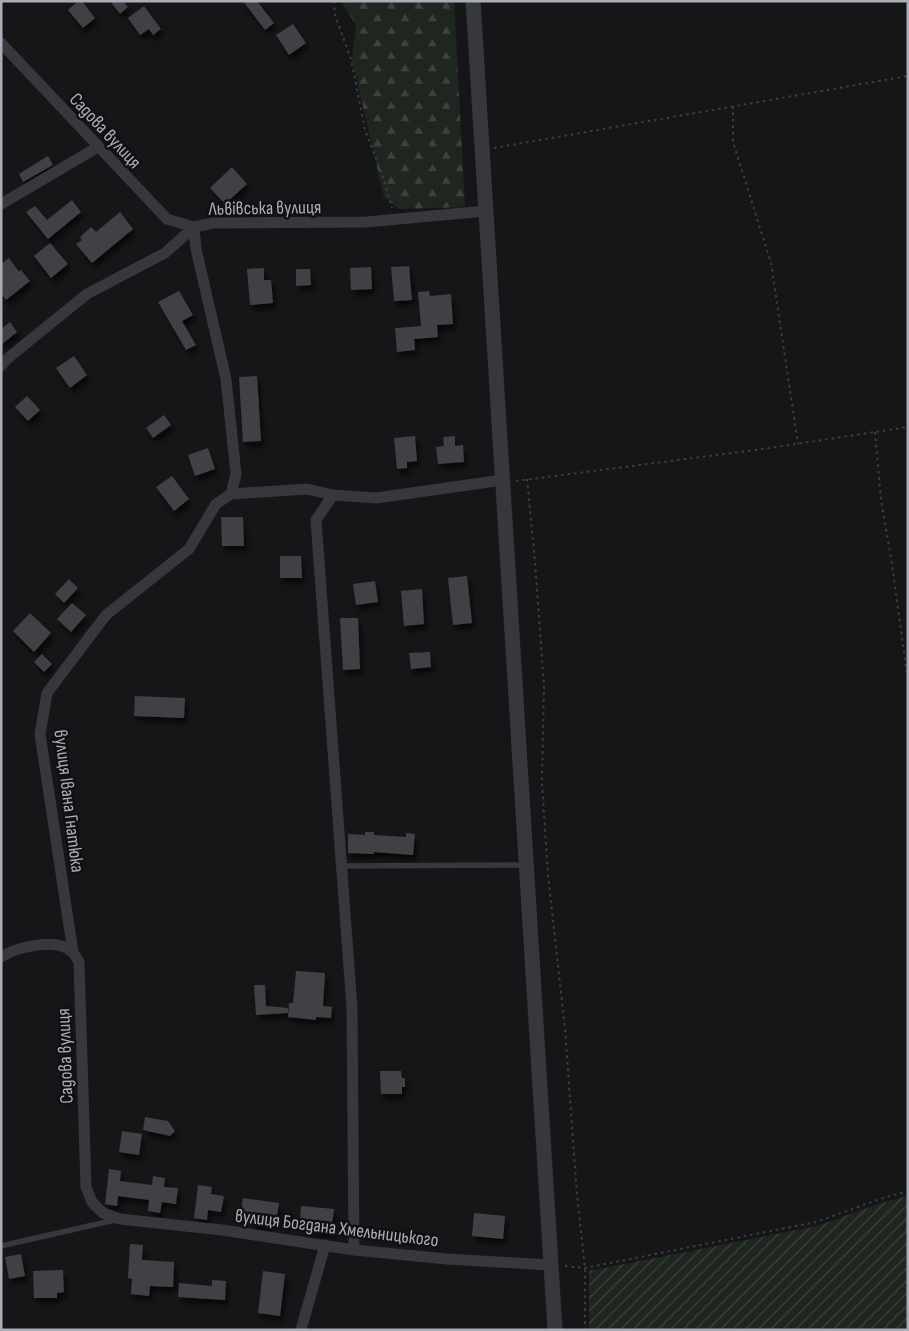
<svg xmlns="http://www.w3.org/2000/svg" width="909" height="1331" font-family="'Sofia Sans Condensed',sans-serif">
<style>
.forest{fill:url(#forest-firs)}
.garden{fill:url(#garden-furrows)}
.building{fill:#404145;filter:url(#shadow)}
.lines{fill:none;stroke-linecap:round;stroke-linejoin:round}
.path{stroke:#3d3f44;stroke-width:2;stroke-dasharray:2.5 4;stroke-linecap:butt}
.service{stroke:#37383d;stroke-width:5.5}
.minor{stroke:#37383d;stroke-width:11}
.tertiary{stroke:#37383d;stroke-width:15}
.labels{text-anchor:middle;stroke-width:5;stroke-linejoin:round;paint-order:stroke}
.street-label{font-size:19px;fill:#a8adb8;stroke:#111113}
</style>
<defs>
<pattern id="forest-firs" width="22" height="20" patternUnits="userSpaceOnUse" patternTransform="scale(1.25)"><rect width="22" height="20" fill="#1e261f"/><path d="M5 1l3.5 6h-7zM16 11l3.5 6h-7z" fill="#3c433d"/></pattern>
<pattern id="garden-furrows" width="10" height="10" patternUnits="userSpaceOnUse" patternTransform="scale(1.25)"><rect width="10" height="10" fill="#1e261f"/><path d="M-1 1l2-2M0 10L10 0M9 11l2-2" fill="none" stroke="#3c433d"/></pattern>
<filter id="shadow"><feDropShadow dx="3" dy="5.5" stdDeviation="2.5" flood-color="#0009"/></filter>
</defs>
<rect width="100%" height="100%" fill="#161618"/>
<!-- forest -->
<path class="forest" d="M341,1H454L465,207L399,209L384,197L352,59L356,25Z"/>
<!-- garden -->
<path class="garden" d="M908,1196V1330H589V1271L817,1226L881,1203Z"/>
<!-- building -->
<path class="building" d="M78,1H82L95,18L83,28L68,10Z
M110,1H123L128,7L120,14Z
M243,1H257L274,23L265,30Z
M144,6L161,29L153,35L149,29L140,35L128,18Z
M293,24L306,43L289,55L276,35Z
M48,156L53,165L23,182L19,174Z
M232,167L247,184L225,204L210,188Z
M72,200L81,212L48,239L26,212L35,206L47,220Z
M120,212L133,229L92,263L76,244L82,240L80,237L91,227L96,232Z
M50,243L68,264L51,278L34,256Z
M9,258L19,272L21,270L30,281L6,300L1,293V264Z
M409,266L412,300L394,301L391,267Z
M371,267L372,289L351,290L350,268Z
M264,268V280H271L273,303L250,305L247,269Z
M296,269H310L311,285L296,286Z
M179,291L193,315L182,321L196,345L186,350L158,302Z
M429,291L430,296L451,294L453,324L437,325L438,337L414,339L415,350L397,352L395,328L421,326L418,292Z
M10,322L17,332L1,345V329Z
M74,356L87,375L70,388L56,368Z
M257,376L261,441L243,442L239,377Z
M27,396L40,410L28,421L15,407Z
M164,415L171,425L153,438L146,428Z
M415,436L417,461L407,462V468L397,469L394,438Z
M455,436V446L463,445L464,462L438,464L436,447L444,446L443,437Z
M208,448L215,469L195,476L188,455Z
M172,476L189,499L174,511L156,487Z
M221,517H243L244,546H222Z
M280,556H301L302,578H280Z
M467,576L472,623L453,625L448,578Z
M69,579L78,588L64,603L55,594Z
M375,581L378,602L356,605L353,584Z
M422,589L424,624L404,626L401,591Z
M72,603L86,615L71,632L57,619Z
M30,613L51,633L34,652L13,631Z
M340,618H358L360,669L343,670Z
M430,652L431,667L411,669L409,653Z
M42,654L52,664L44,672L34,662Z
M135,696L185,698L184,718L134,716Z
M365,832H374V835L406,837V833L415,834L413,855L374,852V854L348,853V834L365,835Z
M296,971L325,973L323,1006L332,1007L331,1018L316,1017V1020L288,1017L289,1003H293Z
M254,985H265L266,1006L288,1008V1013L256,1015Z
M380,1071H401L402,1078H405V1087H402V1094H381Z
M145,1117L168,1121L175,1131L170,1136L143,1130Z
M122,1131L142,1134L139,1155L119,1152Z
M109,1169L121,1171L120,1181L152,1185L153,1176L165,1178L164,1187L178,1188L176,1204L162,1202L160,1213L148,1211L149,1200L118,1196L117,1206L105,1204Z
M198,1185L212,1187L211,1194L224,1196L221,1212L208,1210L207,1220L194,1218Z
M243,1198L279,1203L277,1217L267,1216L266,1227L252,1225L253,1214L241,1212Z
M301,1206L334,1209L331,1234L307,1231L308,1222L300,1221Z
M474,1213L505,1216L503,1239L472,1236Z
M130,1244L143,1245L142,1260L174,1262L173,1287L150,1286L149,1296L131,1294L132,1279L128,1278Z
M21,1254L25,1276L9,1279L5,1257Z
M63,1270L64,1292L57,1293V1298H34L33,1271Z
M263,1271L285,1274L280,1316L258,1313Z
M212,1280L226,1281L225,1300L178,1297L179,1283L212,1286Z"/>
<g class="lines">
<!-- path -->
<path class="path" d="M334,1L335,15L351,59L365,130L383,177L392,208
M733,106V142L771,263L798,444
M494,148L908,76
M875,432L881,500L892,564L908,682
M527,479L535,561L544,686L542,783L548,875L565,1029L577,1195L585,1268V1330
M516,481L763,449L908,427
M565,1266L585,1268L816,1222L880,1199L908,1191"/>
<!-- service -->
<path class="service" d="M341,866L526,865
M1,1246L115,1220"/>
<!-- minor -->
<path class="minor" d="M1,43L167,219L194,227L196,249L226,379L236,474L231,494
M1,204L98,147
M1,366L8,358L87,294L165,253L194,227L213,223L366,222L486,211
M333,495L316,520L352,1008L354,1250
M73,952L40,734L47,693L106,615L189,549L216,504L231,494L307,489L333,495L376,498L503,480
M1,957C17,947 57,937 72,952C75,954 77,959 79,962L86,1187L92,1202L103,1213L120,1219L222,1230L354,1250L447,1259L550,1265
M301,1330L325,1245"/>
<!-- tertiary -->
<path class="tertiary" d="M473,1L555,1330"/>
</g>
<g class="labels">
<!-- street labels -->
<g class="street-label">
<text transform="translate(106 130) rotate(47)" y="7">Садова вулиця</text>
<text transform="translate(265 207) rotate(-1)" y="7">Львівська вулиця</text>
<text transform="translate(70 801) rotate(83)" y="7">вулиця Івана Гнатюка</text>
<text transform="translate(64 1056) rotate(-92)" y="7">Садова вулиця</text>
<text transform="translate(337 1227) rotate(7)" y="7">вулиця Богдана Хмельницького</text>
</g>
</g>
<!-- border -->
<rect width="909" height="1331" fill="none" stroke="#a8adb8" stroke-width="5"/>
</svg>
